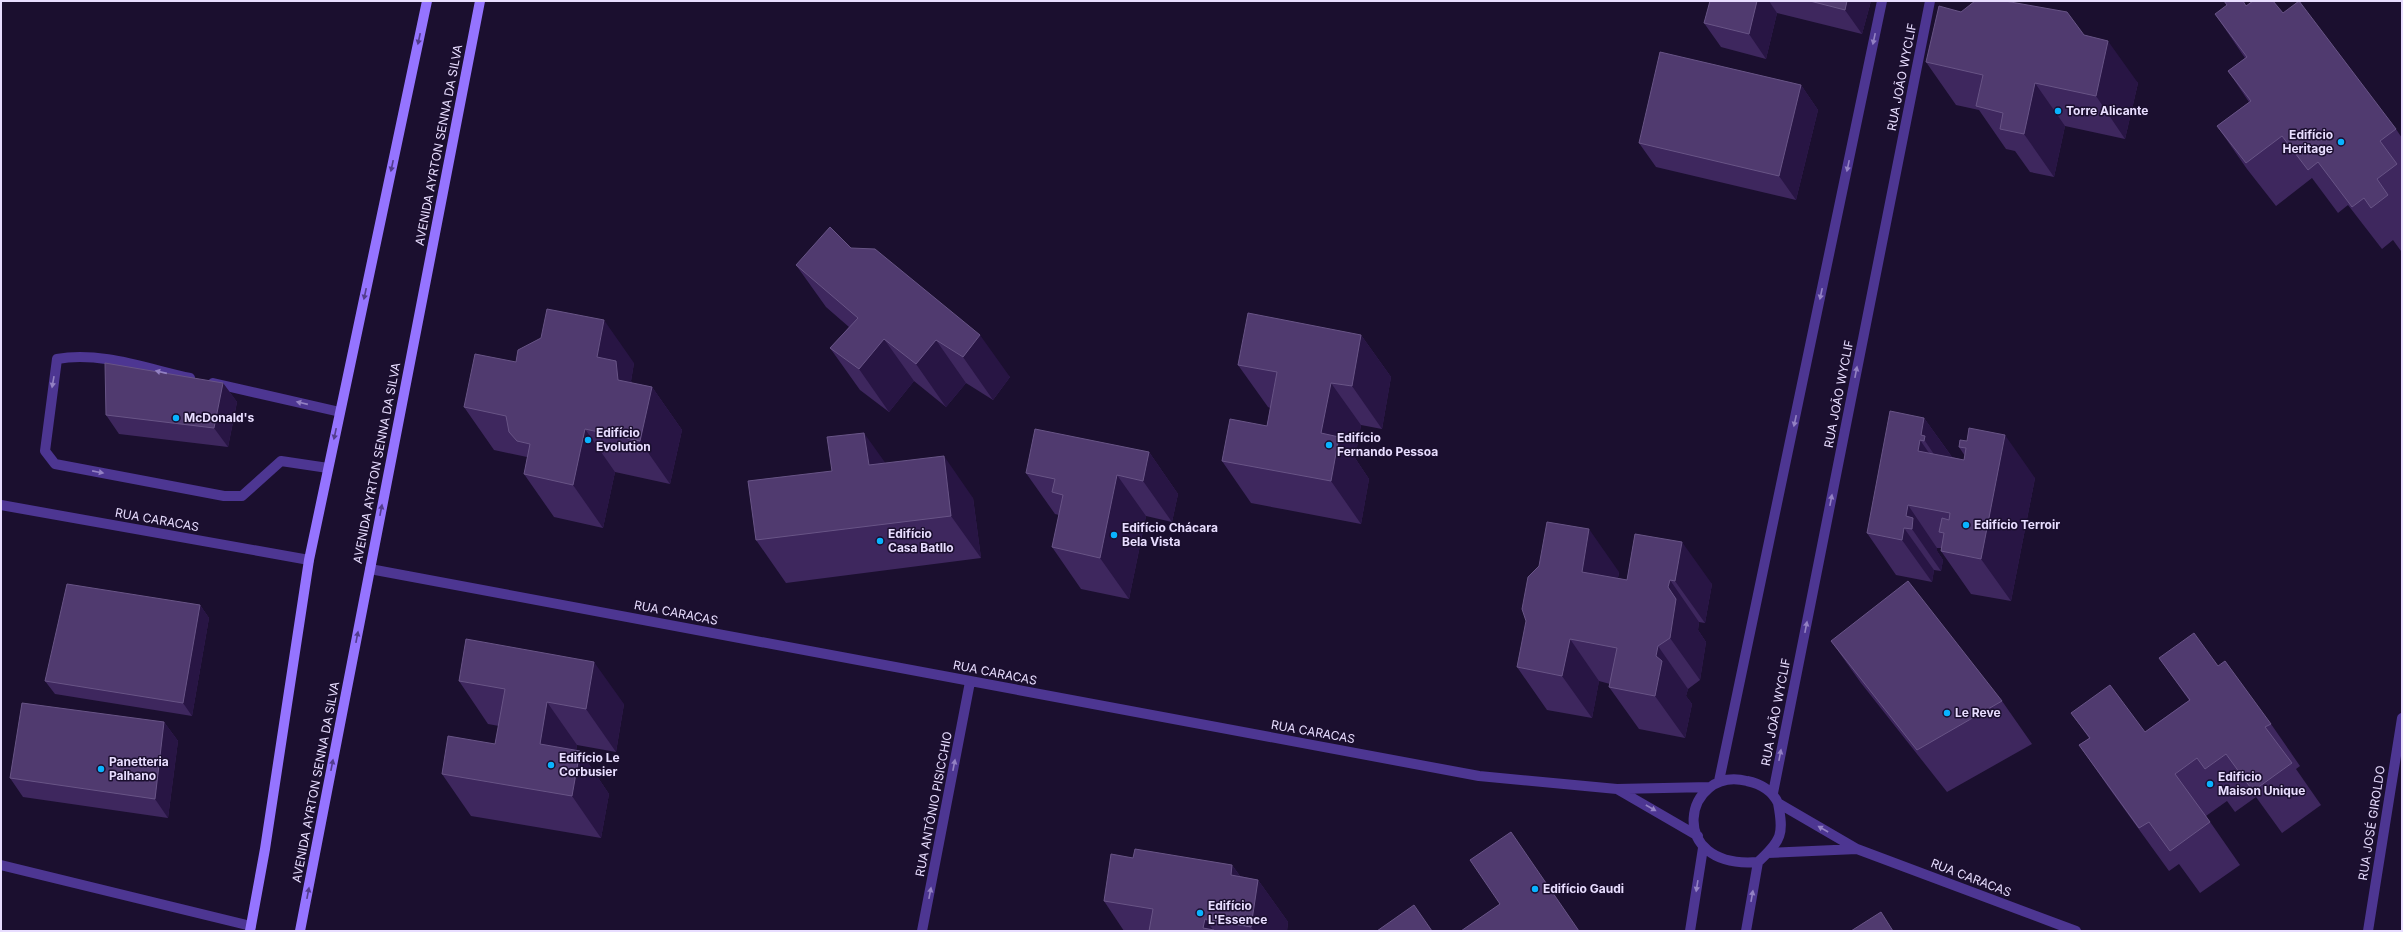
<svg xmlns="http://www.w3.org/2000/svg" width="2403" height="932" font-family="Inter,sans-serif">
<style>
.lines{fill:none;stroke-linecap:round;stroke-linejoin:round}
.service{stroke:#4d3692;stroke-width:10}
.minor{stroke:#4d3692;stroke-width:10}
.secondary{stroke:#9574ff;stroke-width:10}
.wall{fill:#3e275e}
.shaded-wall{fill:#281544}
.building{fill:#503a6f;stroke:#685486}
.oneway{fill:#523c8d}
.oneway2{fill:#9381c3}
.poi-dot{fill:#09b3ff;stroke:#1b0f2f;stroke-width:1.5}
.labels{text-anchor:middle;stroke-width:3;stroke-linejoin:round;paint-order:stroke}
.street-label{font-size:12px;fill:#e8ddff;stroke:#1b0f2f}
.poi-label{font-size:12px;font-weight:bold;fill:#e8ddff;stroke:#1b0f2f;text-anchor:start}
</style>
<rect width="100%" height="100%" fill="#1b0f2f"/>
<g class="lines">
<!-- service -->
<path class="service" d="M190,378C148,369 100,351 57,359L45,451L55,464L224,496H242L281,461L328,468
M213,383L340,412
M1,865L251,926"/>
<!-- minor -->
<path class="minor" d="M1,505L309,560
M370,569L1479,776L1617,789L1710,787
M1719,781L1882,1
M1617,789L1698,836
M1773,793L1930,1
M1778,803C1784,834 1782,840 1758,862C1664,870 1684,765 1747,781C1761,784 1772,790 1778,803L1857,849L2076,931
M1768,853L1857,849
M922,931L970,682
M1690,931L1703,848
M1746,931L1758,862
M2368,931L2402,718"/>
<!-- secondary -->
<path class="secondary" d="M250,931L265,849L309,560L427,1
M300,931L480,1"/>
</g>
<!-- wall -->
<path class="wall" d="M1710,1H1871L1862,34L1777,13L1766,59L1721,47L1704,23Z
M2246,6L2283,13L2396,129L2402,138V250L2401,251L2393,240L2382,249L2348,205L2338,213L2312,178L2276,206L2247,169L2217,126L2249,102L2228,71L2245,58L2215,14Z
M1961,12L2084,35L2138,83L2125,139L2065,126L2054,177L2030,172L2015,151L2006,149L1979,110L1956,105L1926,62Z
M1801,85L1818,110L1796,200L1656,167L1639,143Z
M851,248L1010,377L993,400L966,383L946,407L914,381L889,412L860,390L830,348L849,327L826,307L796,265Z
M1361,335L1391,377L1382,429L1361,425L1355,458L1369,479L1361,524L1251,503L1222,461L1267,426L1270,408L1268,407L1238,365Z
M516,362L634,363L631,381L632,383L652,387L682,430L670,484L615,472L603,528L554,517L524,474L527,458V457L494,450L464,407Z
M223,383L237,402L228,447L119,434L106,415Z
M1924,418L1952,457L1964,460L1965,456L1959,447L1960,440L2035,478L2011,601L1971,594L1941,551V548H1937V551L1943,560L1941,571L1934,570L1932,582L1896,575L1867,533Z
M1149,452L1178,494L1172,522L1146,516L1129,599L1081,589L1052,547L1059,515L1055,514L1026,473Z
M886,463L973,498L981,558L786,583L756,540L832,471Z
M1635,534L1712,584L1705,623L1699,622L1698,630L1706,642L1700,680L1688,689L1686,696L1692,704L1685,738L1639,729L1609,687L1610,684L1599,681L1592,718L1547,710L1517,667L1619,572L1618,578L1627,580Z
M200,605L209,618L192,716L55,694L45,681Z
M1831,641L2002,701L2032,744L1947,792L1861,683Z
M2159,658L2218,666L2271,724L2300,766L2296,769L2321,805L2282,833L2256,797L2235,812L2227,801L2206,816L2240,865L2200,893L2179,864L2169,871L2109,788L2079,745L2089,738L2071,713L2145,732L2189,700Z
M459,681L624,704L616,752L577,745L576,751H580L609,794L601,838L471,816L442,774L495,744L499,726L488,724Z
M164,722L178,741L168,818L23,797L10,778Z
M1232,865L1240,876L1258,880L1288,922L1287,931H1124L1104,901Z"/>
<!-- shaded-wall -->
<path class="shaded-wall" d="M1757,1H1769L1777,13L1766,59L1749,34Z
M1847,1H1871L1862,34L1845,10Z
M2108,41L2138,83L2125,139L2096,96Z
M2035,83L2065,126L2054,177L2024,134Z
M1801,85L1818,110L1796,200L1779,176Z
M604,320L634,363L631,381L646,403L652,387L682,430L670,484L640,441L597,357Z
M980,335L1010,377L993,400L963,357Z
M1361,335L1391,377L1382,429L1352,386Z
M884,339L914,381L889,412L859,369Z
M936,340L966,383L946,407L916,364Z
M223,383L237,402L228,447L214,428Z
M1331,383L1361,425L1355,458L1369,479L1361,524L1331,481L1321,433Z
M1924,418L1954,460V484L1921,435Z
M585,429L615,472L603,528L573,485Z
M864,433L894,475L869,465Z
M2005,435L2035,478L2011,601L1981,559Z
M1920,440L1950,483L1918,451Z
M1149,452L1178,494L1172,522L1143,481Z
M944,456L973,498L981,558L951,516Z
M1117,475L1146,516L1129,599L1100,558Z
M1908,505L1937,548V551L1943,560L1941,571L1912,529L1906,516Z
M1904,528L1934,570L1932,582L1902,540Z
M1589,529L1619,572L1611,615L1582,572Z
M1682,542L1712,584L1705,623L1675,581Z
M1670,580L1699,622L1698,630L1706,642L1700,680L1670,638L1668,587Z
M200,605L209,618L192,716L183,703Z
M1570,639L1599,681L1592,718L1562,676Z
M1658,646L1688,689L1686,696L1692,704L1685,738L1655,696L1656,656Z
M594,662L624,704L616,752L586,709Z
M547,702L577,745L570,787L540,744Z
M164,722L178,741L168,818L155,799Z
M580,751L609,794L601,838L572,796Z
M1232,865L1255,898L1258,880L1288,922L1287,931H1254L1251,927L1231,875Z
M1205,919L1214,931L1203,928Z"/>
<!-- building -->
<path class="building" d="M1710,1H1757L1749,34L1704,23Z
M1810,1H1847L1845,10Z
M1975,1H2005L2067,12L2084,35L2108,41L2096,96L2035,83L2024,134L2000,129L2003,113L1976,106L1983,75L1926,62L1939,6L1961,12Z
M2224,1H2243L2246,6L2253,1H2273L2283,13L2299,1L2396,129L2380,141L2397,164L2377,179L2388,195L2371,208L2364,198L2352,207L2318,162L2308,170L2282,136L2246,163L2217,126L2251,101L2228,71L2247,57L2215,14L2227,5Z
M1660,52L1801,85L1779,176L1639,143Z
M830,227L851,248L875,249L980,335L963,357L936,340L916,364L884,339L859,369L830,348L858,318L796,265Z
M547,309L604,320L597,357L616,361L618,380L652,387L640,441L585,429L573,485L524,474L530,444L517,441L509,432L506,416L464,407L475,354L516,362L518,350L541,338Z
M1248,313L1361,335L1352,386L1331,383L1321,433L1339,437L1331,481L1222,461L1230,419L1267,426L1277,372L1238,365Z
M105,363L223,383L214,428L106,415Z
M1890,411L1924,418L1921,435L1925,436L1924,441L1920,440L1918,451L1964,460L1966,448L1959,447L1960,440L1967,441L1969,428L2005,435L1981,559L1941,551L1944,533L1939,532L1942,518L1949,520L1950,513L1908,505L1906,516L1913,518L1912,529L1904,528L1902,540L1867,533Z
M1035,429L1149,452L1143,481L1117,475L1100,558L1052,547L1063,495L1052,492L1055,479L1026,473Z
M864,433L869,465L944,456L951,516L756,540L748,481L832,471L827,437Z
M1547,522L1589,529L1582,572L1627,580L1635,534L1682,542L1675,581L1670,580L1668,587L1676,599L1670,638L1658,646L1656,656L1662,661L1655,696L1609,687L1617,648L1570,639L1562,676L1517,667L1526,621L1522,609L1528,577L1539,566Z
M1908,581L2002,701L1917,750L1831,641Z
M67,584L200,605L183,703L45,681Z
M2194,633L2218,666L2225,661L2271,724L2265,727L2292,763L2253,791L2226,754L2205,769L2197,758L2175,774L2210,822L2170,851L2149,822L2139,828L2079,745L2090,738L2071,713L2110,685L2145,732L2190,700L2159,658Z
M466,639L594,662L586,709L547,702L540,744L580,751L572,796L442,774L448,736L495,744L505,689L459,681Z
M22,703L164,722L155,799L10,778Z
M1511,832L1579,931H1461L1500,904L1470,860Z
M1135,849L1232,865L1231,875L1258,880L1251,927L1205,919L1203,928L1214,930V931H1149L1153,909L1104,901L1111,854L1133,858Z
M1414,905L1432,931H1377Z
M1881,912L1893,931H1851Z"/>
<!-- one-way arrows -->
<defs><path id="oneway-solid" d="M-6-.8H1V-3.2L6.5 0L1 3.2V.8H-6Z"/></defs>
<g class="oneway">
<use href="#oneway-solid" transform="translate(419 39) rotate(102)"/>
<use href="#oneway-solid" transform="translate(392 166) rotate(102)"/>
<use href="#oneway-solid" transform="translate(365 294) rotate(102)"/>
<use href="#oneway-solid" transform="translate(335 434) rotate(102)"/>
<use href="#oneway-solid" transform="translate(381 510) rotate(-79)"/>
<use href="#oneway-solid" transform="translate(357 637) rotate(-79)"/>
<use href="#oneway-solid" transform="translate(332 765) rotate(-79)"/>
<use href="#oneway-solid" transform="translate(308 893) rotate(-79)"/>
</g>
<g class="oneway2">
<use href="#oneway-solid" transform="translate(1874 39) rotate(102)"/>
<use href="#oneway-solid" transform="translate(1848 166) rotate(102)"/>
<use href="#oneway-solid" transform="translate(1821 294) rotate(102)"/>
<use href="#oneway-solid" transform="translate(161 372) rotate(-167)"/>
<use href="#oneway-solid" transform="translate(1856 372) rotate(-79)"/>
<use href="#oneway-solid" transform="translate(53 382) rotate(100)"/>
<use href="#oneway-solid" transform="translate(302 403) rotate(-167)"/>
<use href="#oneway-solid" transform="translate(1795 421) rotate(102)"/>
<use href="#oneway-solid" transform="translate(98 472) rotate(11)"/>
<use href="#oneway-solid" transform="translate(1831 500) rotate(-79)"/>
<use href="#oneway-solid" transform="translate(1806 627) rotate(-79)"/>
<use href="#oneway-solid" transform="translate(1780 755) rotate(-79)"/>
<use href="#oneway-solid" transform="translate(954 765) rotate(-79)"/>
<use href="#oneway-solid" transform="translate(1651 808) rotate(30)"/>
<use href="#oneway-solid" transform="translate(1823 829) rotate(-150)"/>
<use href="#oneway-solid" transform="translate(1697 886) rotate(99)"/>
<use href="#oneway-solid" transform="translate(930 893) rotate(-79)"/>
<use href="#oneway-solid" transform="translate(1752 896) rotate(-80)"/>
</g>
<!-- markers -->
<g class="poi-dot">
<circle cx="2058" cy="111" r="4"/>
<circle cx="2341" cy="142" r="4"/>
<circle cx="176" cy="418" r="4"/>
<circle cx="588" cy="440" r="4"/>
<circle cx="1329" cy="445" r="4"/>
<circle cx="1966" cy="525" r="4"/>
<circle cx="1114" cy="535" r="4"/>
<circle cx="880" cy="541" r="4"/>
<circle cx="1947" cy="713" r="4"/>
<circle cx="551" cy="765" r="4"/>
<circle cx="101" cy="769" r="4"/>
<circle cx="2210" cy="784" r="4"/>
<circle cx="1535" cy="889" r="4"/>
<circle cx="1200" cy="913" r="4"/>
</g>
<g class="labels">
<!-- street labels -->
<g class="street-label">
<text transform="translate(1902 77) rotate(-79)" y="4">RUA JOÃO WYCLIF</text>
<text transform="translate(439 145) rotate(-79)" y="4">AVENIDA AYRTON SENNA DA SILVA</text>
<text transform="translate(1839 394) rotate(-79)" y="4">RUA JOÃO WYCLIF</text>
<text transform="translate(377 463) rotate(-79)" y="4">AVENIDA AYRTON SENNA DA SILVA</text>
<text transform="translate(157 520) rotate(10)" y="4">RUA CARACAS</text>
<text transform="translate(676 613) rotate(11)" y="4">RUA CARACAS</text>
<text transform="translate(995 673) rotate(11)" y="4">RUA CARACAS</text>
<text transform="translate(1776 712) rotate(-79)" y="4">RUA JOÃO WYCLIF</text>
<text transform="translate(1313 732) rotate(10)" y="4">RUA CARACAS</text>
<text transform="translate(316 782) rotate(-79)" y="4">AVENIDA AYRTON SENNA DA SILVA</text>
<text transform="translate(934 804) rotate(-79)" y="4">RUA ANTÔNIO PISICCHIO</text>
<text transform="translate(2372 823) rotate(-81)" y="4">RUA JOSÉ GIROLDO</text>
<text transform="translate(1971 878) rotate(21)" y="4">RUA CARACAS</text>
</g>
<!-- poi labels -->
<g class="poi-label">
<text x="2066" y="115">Torre Alicante</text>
<text x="2333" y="139" text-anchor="end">Edifício<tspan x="2333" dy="14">Heritage</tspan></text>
<text x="184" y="422">McDonald's</text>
<text x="596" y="437">Edifício<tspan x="596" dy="14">Evolution</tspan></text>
<text x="1337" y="442">Edifício<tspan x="1337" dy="14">Fernando Pessoa</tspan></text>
<text x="1974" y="529">Edifício Terroir</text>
<text x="1122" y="532">Edifício Chácara<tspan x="1122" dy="14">Bela Vista</tspan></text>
<text x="888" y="538">Edifício<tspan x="888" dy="14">Casa Batllo</tspan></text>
<text x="1955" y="717">Le Reve</text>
<text x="559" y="762">Edifício Le<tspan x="559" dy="14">Corbusier</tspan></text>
<text x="109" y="766">Panetteria<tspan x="109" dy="14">Palhano</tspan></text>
<text x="2218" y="781">Edificio<tspan x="2218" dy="14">Maison Unique</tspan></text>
<text x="1543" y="893">Edifício Gaudi</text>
<text x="1208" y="910">Edifício<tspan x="1208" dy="14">L'Essence</tspan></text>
</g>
</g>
<!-- border -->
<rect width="2403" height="932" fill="none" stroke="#e8ddff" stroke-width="4"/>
</svg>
